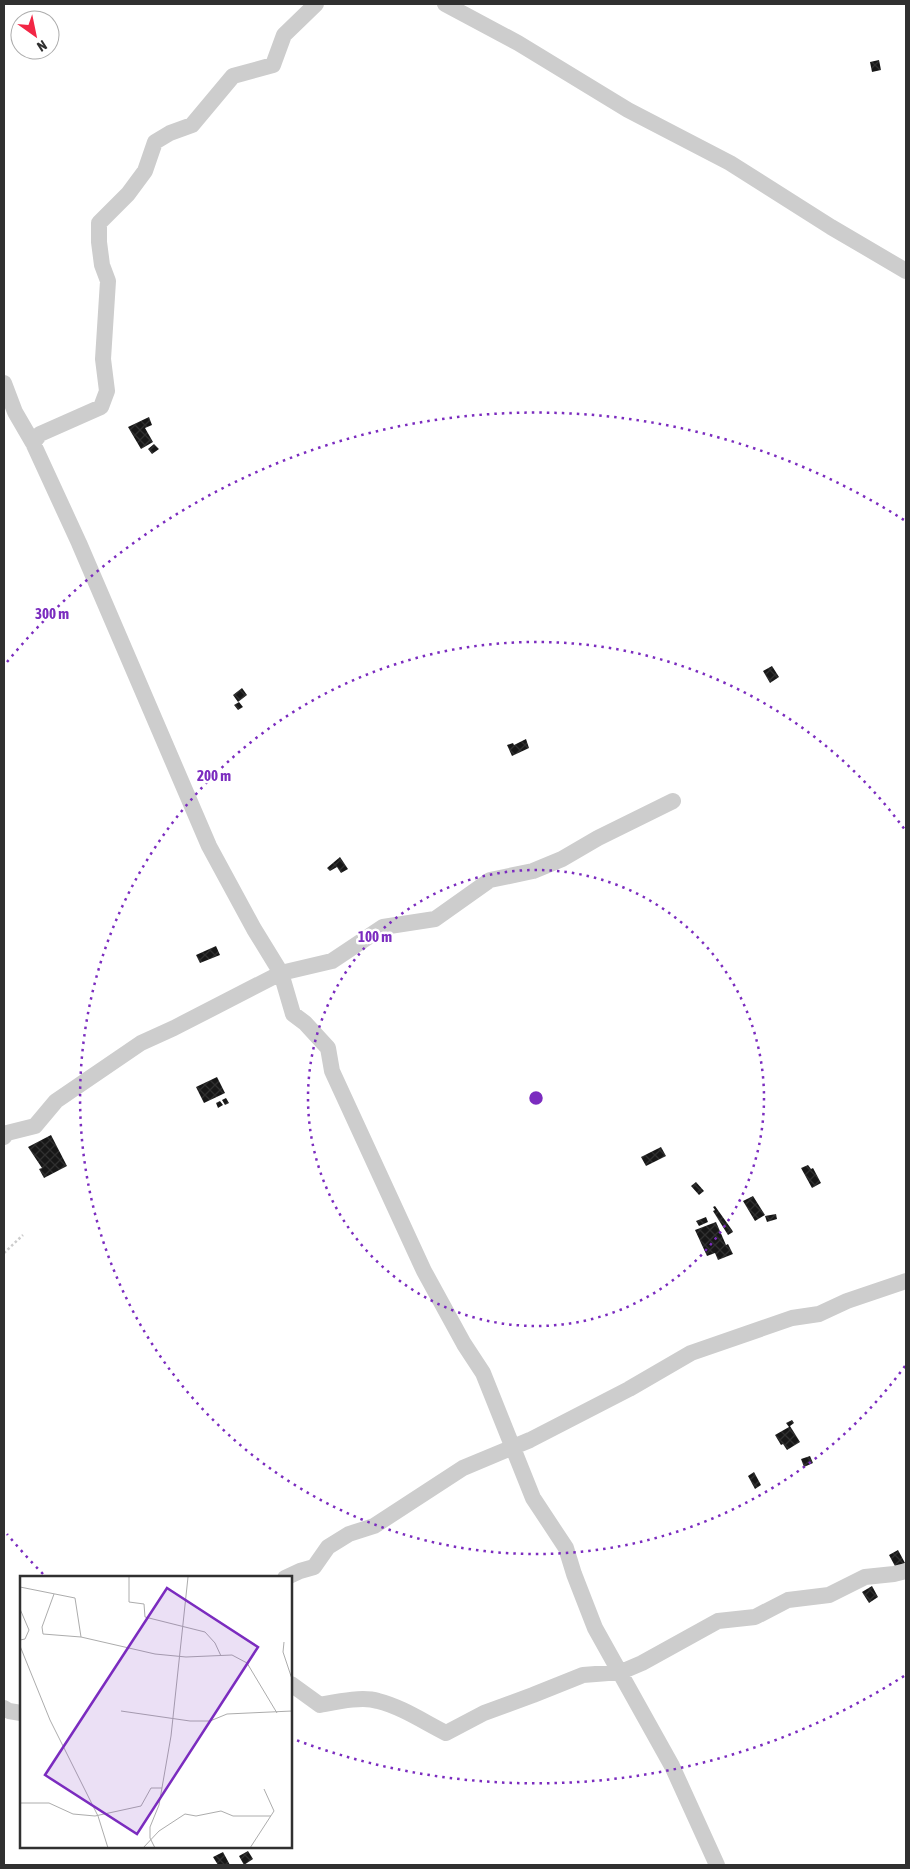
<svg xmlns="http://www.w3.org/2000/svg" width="910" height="1869" font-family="'Asap Condensed',sans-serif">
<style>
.building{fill:url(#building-cross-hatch)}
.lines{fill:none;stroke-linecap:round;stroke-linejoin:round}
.path{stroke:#cdcdcd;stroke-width:2.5;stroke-dasharray:2.5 2.5;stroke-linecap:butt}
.minor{stroke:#cdcdcd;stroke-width:16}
.ring{fill:none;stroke:#7b2cbf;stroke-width:2.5;stroke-dasharray:2.5 5}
.inset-road{fill:none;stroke:#acacac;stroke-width:1}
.view{fill:#7b2cbf;fill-opacity:0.15;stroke:#7b2cbf;stroke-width:2.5}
.inset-edge{fill:none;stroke:#303030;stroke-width:2.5}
.centre{fill:#7b2cbf;stroke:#fff;stroke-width:2.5}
.ring-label{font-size:15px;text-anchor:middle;font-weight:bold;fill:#7b2cbf;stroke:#fff;stroke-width:5;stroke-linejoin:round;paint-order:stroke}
</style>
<defs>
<pattern id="building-cross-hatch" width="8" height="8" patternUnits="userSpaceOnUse" patternTransform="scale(1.25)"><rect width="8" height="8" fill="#171717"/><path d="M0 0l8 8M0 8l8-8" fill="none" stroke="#303030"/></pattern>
</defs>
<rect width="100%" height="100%" fill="#fff"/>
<!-- building -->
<path class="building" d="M879,60L881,70L872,72L870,62Z
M149,417L152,425L145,428L153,442L141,449L128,427Z
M154,444L159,449L152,454L148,449Z
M772,666L779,677L770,683L763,671Z
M242,688L247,695L238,702L233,695Z
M239,702L243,707L238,710L234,705Z
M526,739L529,748L512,756L507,745L513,743L514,745Z
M340,857L348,869L341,873L337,867L330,871L327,868Z
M216,946L220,955L200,963L196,955Z
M217,1077L225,1093L204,1103L196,1087Z
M226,1098L229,1103L225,1105L222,1100Z
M220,1101L223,1105L218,1108L216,1103Z
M51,1135L67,1166L44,1178L39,1169L42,1168L28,1147Z
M661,1147L666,1156L646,1166L641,1157Z
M808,1165L811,1169L813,1168L821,1183L812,1188L801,1168Z
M696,1182L704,1191L699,1195L691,1186Z
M753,1196L765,1215L755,1221L743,1201Z
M715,1206L732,1230L733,1232L728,1235L713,1211L715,1210L713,1207Z
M776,1214L777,1219L767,1222L765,1216Z
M706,1217L708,1222L699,1226L696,1221Z
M716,1222L726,1245L728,1244L733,1254L718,1260L715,1253L707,1256L695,1230Z
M792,1420L794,1423L790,1426L800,1442L787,1450L783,1444L781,1445L775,1435L789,1427L786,1423Z
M810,1456L813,1463L804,1467L801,1459Z
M754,1472L761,1485L755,1489L748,1476Z
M898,1550L905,1563L896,1568L889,1555Z
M872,1586L878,1597L869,1603L862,1592Z
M248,1851L253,1859L244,1865L239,1856Z
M223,1852L230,1865H218L213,1857Z"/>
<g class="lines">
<!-- path -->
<path class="path" d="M4,1253L23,1235"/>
<!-- minor -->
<path class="minor" d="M445,4L518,43L628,110L730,163L831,227L906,271
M4,383L15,412L33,443L79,543L209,846L254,929L281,973L293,1014L305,1023L328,1048L332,1071L424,1271L464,1344L483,1373L533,1498L566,1548L574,1574L595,1628L672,1766L717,1865
M33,443L40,434L101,407L107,391L103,359L108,281L102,265L99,242V223L128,194L145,171L155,142L170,133L192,125L233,76L273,65L284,35L316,4
M4,1137L7,1133L35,1126L56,1101L141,1043L174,1028L281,973L332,961L383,927L435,919L490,880L533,871L562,859L598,838L673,801
M285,1578L300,1571L314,1567L328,1547L349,1534L374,1526L463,1468L530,1440L629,1389L691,1353L792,1318L819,1314L847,1301L906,1281
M291,1684L320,1705C336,1702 362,1696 378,1701C402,1707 424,1722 446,1733L484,1713L533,1695L583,1675L621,1672L642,1663L718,1621L755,1617L788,1600L829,1595L865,1577L894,1574L906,1571
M4,1708L9,1711L21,1713"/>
</g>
<!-- distance rings -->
<g class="ring">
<circle cx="536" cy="1098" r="228"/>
<path d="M905 1366A456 456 0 1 1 905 830"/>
<path d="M904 1676A685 685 0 0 1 296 1740M43 1574A685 685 0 0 1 7 1534M7 662A685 685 0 0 1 904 520"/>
</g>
<!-- overview -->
<g transform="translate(20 1576)">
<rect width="272" height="272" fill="#fff"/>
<path class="inset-road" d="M109,1V26L124,28L125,41L185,56L195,67L201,80M0,11L55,22L61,61M34,18L22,51L23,58L61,61L135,78L166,81L212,79L227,87L257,137M0,33L9,54L5,63L0,64M264,66L263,76L272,103M0,70L30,144L78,240L88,272M101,135L170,145H190L207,138L272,135M0,227H29L53,238L75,240L121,230L131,212H142M123,272L139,255L165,238L176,240L201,235L213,240H251M135,272L130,262V251L139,229L151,160L168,1M230,272L254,235L244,213"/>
<path class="view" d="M147,12L238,71L117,258L25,199Z"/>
<rect width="272" height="272" class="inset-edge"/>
</g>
<circle cx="536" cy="1098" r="8" class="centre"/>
<g class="ring-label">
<text x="52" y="619">300 m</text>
<text x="214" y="781">200 m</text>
<text x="375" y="942">100 m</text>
</g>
<!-- border -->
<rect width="910" height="1869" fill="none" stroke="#303030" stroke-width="10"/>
<!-- north arrow -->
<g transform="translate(35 35) rotate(147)"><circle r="24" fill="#ffffff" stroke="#acacac"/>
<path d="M0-4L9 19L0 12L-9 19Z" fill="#f22645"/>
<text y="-8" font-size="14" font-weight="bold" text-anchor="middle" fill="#303030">N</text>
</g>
</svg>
